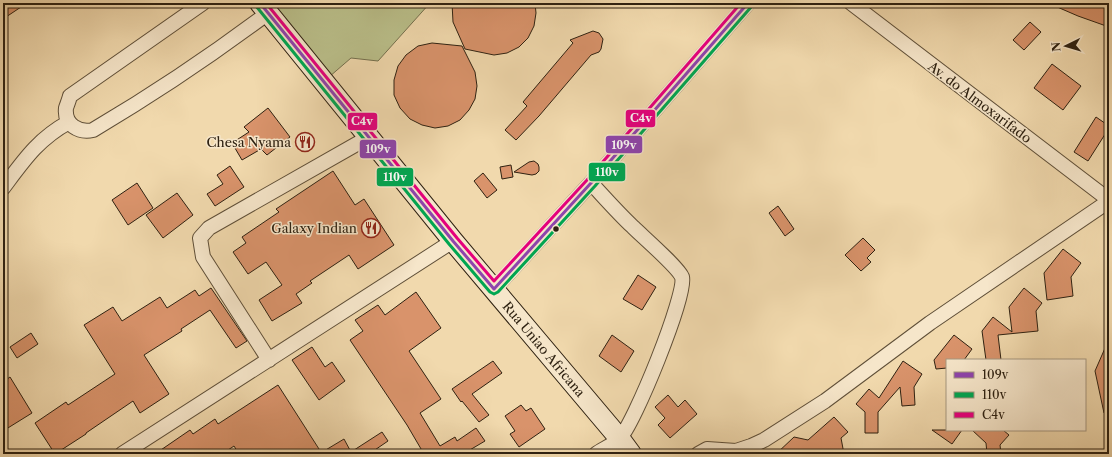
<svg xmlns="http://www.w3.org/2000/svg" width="1112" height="457" font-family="'Libre Caslon Text',serif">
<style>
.green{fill:#babf8a;stroke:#74704e}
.building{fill:#d9936b;stroke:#2e2111}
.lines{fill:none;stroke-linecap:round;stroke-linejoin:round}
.street-casing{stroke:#5f4f38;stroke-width:16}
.secondary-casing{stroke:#2e2111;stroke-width:22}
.street{stroke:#f6e6ca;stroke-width:14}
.secondary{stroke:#f6e6ca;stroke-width:20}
.bus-1-casing{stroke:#f6e6ca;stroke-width:6}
.bus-2-casing{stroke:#f6e6ca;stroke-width:6}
.bus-3-casing{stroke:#f6e6ca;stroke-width:6}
.bus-1{stroke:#8e44ad;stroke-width:3}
.bus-2{stroke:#00a651;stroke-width:3}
.bus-3{stroke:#e5007d;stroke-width:3}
.bus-dot{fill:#2e2111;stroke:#f6e6ca;stroke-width:1.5}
.labels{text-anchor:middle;stroke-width:3;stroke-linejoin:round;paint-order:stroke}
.street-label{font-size:13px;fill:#2e2111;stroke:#f6e6ca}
.poi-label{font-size:13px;fill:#2e2111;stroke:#f6e6ca;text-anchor:end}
.line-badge{stroke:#f6e6ca;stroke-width:1.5}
.badge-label{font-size:11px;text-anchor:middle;font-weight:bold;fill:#fff}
</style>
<rect width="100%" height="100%" fill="#f1d9ad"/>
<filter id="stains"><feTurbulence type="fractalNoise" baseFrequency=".005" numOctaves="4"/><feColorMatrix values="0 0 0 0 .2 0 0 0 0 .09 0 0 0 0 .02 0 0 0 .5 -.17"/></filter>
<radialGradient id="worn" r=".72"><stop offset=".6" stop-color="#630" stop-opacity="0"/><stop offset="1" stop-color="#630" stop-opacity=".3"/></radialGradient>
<!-- green -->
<path class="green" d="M268,3H430L378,61L351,58L329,77Z"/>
<!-- building -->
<path class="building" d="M3,3H27L3,19Z
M452,3H535L536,13L534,26L528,38L519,47L507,53L494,55L465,49L453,22Z
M1048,3H1101L1109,6V27L1078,16Z
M1030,22L1041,32L1024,50L1013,40Z
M593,31L599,33L603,39L601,49L599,52L591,55L539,116L516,140L505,130L527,106L523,102L573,43L570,40Z
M432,43L462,46L475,72L477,86L475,99L469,110L460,120L448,126L435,128L422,125L410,119L400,108L394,95V80L398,66L406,55L418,46Z
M1052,64L1081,86L1063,110L1034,88Z
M268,108L290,137L267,155L261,149L242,160L232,143L249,132L244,127Z
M1096,117L1109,126V128L1088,161L1074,152Z
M534,161L538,164L539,167V171L536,174L532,175L514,172L529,162Z
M511,165L513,177L502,179L500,167Z
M230,166L244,187L215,206L207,194L223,184L217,175Z
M333,171L355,205L364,199L394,245L358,269L349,255L310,281L312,283L296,294L302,303L272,321L259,300L282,285L266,262L248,274L233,252L246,243L242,237L279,212L276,209Z
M483,173L497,190L487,198L474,181Z
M137,183L153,208L128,225L112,200Z
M177,193L193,215L163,238L146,215Z
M778,206L794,229L785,236L769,213Z
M863,238L875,250L867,258L871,262L861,271L845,255Z
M1063,249L1081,263L1071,277L1073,296L1047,300L1044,273Z
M638,275L656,287L642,310L623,299Z
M211,288L247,341L236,348L210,310L181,329L182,331L144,355L169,394L140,413L133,401L86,433V434L55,454L35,423L66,402L68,405L115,374L84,325L113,307L122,321L160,297L167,308L195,290L199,296Z
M1024,288L1042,303L1036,311L1038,331L998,335L1001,360H986L982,331L993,317L1012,332L1009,307Z
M416,292L441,328L409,351L441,399L420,413L440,446L455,437L457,441L476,428L485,441L463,454H424L407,425L350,340L363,331L355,320L378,305L385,315Z
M31,333L38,344L17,358L10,347Z
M612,335L634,351L621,372L599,356Z
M954,335L972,349L964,360H947V368L936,369L934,360Z
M1109,339V413H1104L1095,371Z
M312,347L325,367L332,362L345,381L319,400L292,360Z
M493,361L502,373L472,394L489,415L479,422L462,401L461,402L452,389Z
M903,361L922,374L914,387L915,405L902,406L900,387L878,412V433H865V412L856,404L869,389L879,398Z
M10,377L32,413L3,431V382Z
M278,385L319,449L311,454H239L234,446L222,454H155L190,430L193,434L215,419L218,424Z
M668,395L678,407L685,400L697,414L670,438L658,425L665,418L655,407Z
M521,405L526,411L531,408L545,429L519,447L510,434L515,431L505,416Z
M834,417L848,432L841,438L844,454H776L794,437L808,440Z
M932,430H962L952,444Z
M972,430H1003L1009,435L1000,445L1001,454H987L986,443Z
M382,432L388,441L369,454H319L344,439L351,452Z"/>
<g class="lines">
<defs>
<path id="street" d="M203,3L70,96C69,100 67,105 66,108C64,125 79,133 93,130C154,94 212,55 268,13
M851,3L1109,200
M591,183C605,198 618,213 633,227C642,236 678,267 682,277C687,294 634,425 619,439C613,445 603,449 596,454
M3,188C24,160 38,139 69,122
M494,289L591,183L748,3
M269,360L203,257L200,238L209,228L369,137
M122,454L453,241
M698,454L707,449L736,451L751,446L764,440L825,401L930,323L1109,201"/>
<path id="secondary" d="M260,3L453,241L620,439L631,454"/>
</defs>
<!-- street casing -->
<use href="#street" class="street-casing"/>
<!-- secondary casing -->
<use href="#secondary" class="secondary-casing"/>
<!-- street -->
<use href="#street" class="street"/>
<!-- secondary -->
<use href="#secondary" class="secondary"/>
<defs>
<path id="bus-1" d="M260,3L453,241L494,289L591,183L748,3"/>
<path id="bus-2" d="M256,6L449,244L490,292L494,294L498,292L595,186L752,6"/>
<path id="bus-3" d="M266,3L457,238L494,281L587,180L741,3"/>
</defs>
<!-- bus-1 casing -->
<use href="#bus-1" class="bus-1-casing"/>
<!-- bus-2 casing -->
<use href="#bus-2" class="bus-2-casing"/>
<!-- bus-3 casing -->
<use href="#bus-3" class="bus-3-casing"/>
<!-- bus-1 -->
<use href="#bus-1" class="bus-1"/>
<!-- bus-2 -->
<use href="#bus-2" class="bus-2"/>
<!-- bus-3 -->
<use href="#bus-3" class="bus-3"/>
</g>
<!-- icons -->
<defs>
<symbol id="restaurant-ring" viewBox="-11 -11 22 22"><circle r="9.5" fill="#f6e6ca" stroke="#8f2418" stroke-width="1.5"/><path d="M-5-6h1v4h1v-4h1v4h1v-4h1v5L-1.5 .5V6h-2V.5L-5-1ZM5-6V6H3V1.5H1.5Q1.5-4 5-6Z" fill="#8f2418"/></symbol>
</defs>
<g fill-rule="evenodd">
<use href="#restaurant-ring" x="294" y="131" width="22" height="22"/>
<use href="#restaurant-ring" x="360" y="217" width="22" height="22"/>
</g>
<!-- markers -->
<circle class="bus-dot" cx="556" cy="229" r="3.5"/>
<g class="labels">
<!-- street labels -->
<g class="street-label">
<text transform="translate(980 102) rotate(37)" y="5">Av. do Almoxarifado</text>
<text transform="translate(544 349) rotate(50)" y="5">Rua Uniao Africana</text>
</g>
<!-- poi labels -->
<g class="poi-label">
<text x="291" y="147">Chesa Nyama</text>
<text x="357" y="233">Galaxy Indian</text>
</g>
</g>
<g class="line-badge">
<rect x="625" y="109" width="31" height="19" rx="4" fill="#e5007d"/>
<rect x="347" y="112" width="31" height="19" rx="4" fill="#e5007d"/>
<rect x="605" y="135" width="38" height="19" rx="4" fill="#8e44ad"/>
<rect x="359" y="139" width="38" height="20" rx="4" fill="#8e44ad"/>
<rect x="588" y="162" width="38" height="20" rx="4" fill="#00a651"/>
<rect x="376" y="167" width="38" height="20" rx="4" fill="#00a651"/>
</g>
<g class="badge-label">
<text x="641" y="122">C4v</text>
<text x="362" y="125">C4v</text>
<text x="624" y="149">109v</text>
<text x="378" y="153">109v</text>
<text x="607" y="176">110v</text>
<text x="395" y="181">110v</text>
</g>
<!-- margin -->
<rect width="1112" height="457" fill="none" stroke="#f1d9ad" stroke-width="16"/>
<rect x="4" y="4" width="1104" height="449" fill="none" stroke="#2e2111" stroke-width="2"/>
<rect x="8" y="8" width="1096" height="441" fill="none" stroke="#2e2111"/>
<!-- legend -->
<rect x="946" y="359" width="140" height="72" fill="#f6e6ca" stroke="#a69780"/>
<rect x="954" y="372" width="20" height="6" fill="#8e44ad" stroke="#a69780"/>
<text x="982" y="379" font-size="12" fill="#2e2111">109v</text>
<rect x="954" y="392" width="20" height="6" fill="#00a651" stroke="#a69780"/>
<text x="982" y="399" font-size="12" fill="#2e2111">110v</text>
<rect x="954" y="412" width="20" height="6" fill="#e5007d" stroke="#a69780"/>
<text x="982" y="419" font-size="12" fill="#2e2111">C4v</text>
<!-- north arrow -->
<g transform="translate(1066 46) rotate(265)" stroke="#f6e6ca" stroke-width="3" paint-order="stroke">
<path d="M0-3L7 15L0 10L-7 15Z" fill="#2e2111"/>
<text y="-6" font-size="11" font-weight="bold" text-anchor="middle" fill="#2e2111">N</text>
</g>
<rect width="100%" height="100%" filter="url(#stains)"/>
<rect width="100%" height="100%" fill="url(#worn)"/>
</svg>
